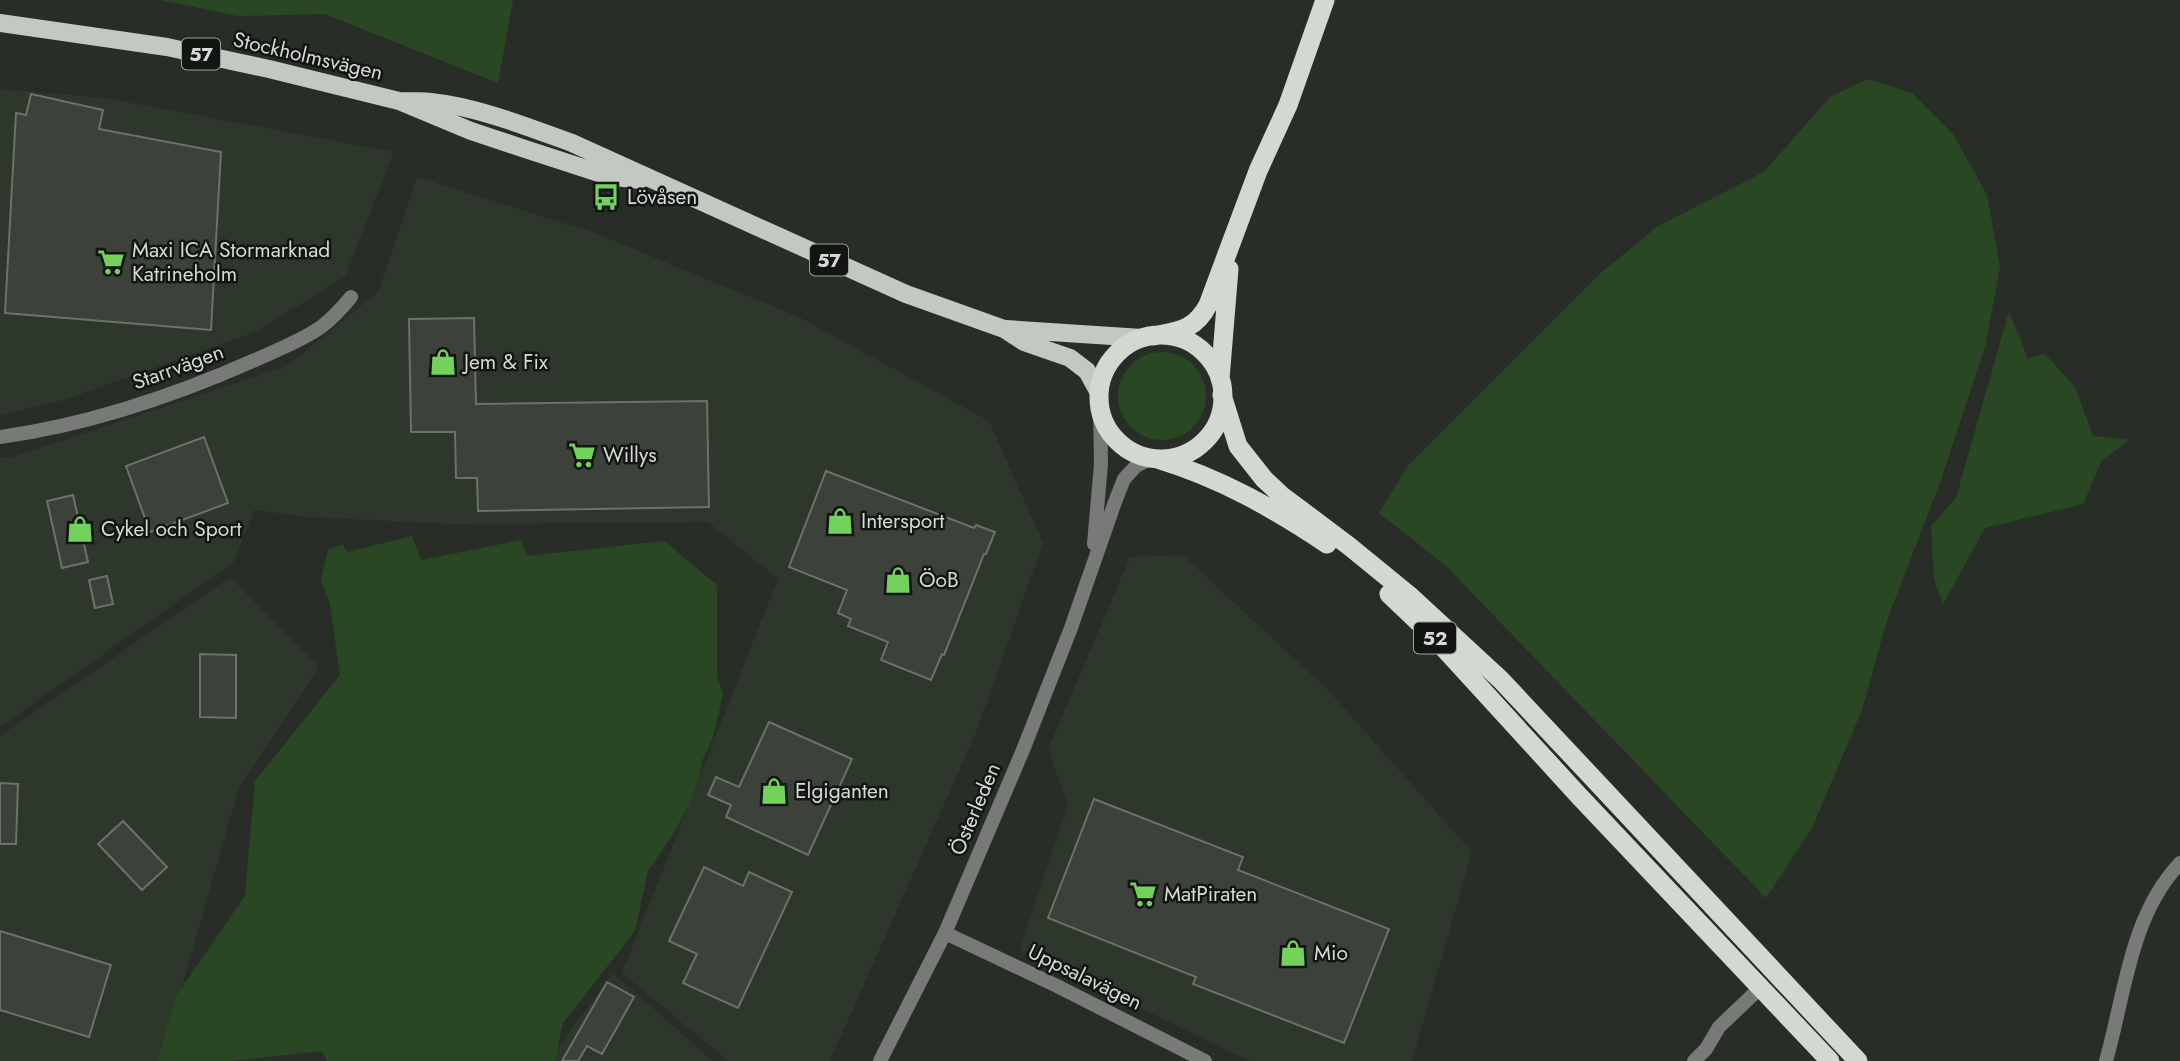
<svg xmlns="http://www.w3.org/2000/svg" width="2180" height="1061" font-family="Jost,sans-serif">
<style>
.built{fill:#2d372b}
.green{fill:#2a4723}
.building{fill:#3c423a;stroke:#6b7269;stroke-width:2}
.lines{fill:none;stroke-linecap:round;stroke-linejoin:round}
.minor{stroke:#777a77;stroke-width:14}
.tertiary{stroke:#777a77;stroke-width:14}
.primary{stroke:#c3c9c1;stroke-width:18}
.trunk{stroke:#d2d9d0;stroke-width:19}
.labels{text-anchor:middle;stroke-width:5;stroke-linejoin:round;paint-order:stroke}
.shield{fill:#131512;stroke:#9c9f9b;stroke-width:2}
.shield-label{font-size:19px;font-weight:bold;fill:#d6dad6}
.street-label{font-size:21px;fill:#d6dad6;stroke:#131512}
.poi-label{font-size:21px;fill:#d6dad6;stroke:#131512;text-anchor:start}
</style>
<rect width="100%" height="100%" fill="#282e27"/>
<!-- built -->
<path class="built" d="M0,89L105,98L394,152L345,277L253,333L64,400L0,415Z
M417,177L595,233L799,317L989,421L1043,543L976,733L830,1061H728L622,973L778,579L708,522L453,524L308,517L254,510L234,562L0,727V457H13L287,366L378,292Z
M1183,555L1327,689L1472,852L1412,1061H1249L1020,949L1068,805L1048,749L1130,557Z
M230,577L319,667L239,787L161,1061H0V736Z
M613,973L713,1061H548Z"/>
<!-- green -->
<path class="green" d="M160,0H513L498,83L325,14L238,16Z
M1868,79L1912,93L1953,134L1987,195L2000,267L1985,347L1941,480L1887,620L1862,710L1812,828L1766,898L1445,565L1379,513L1407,467L1602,272L1658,226L1764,172L1830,97Z
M2009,311L2028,359L2044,353L2075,387L2093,436L2130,440L2102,460L2083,504L1985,528L1943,604L1934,580L1931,526L1956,498Z
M1118 396a44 44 0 1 1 88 0a44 44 0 1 1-88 0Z
M412,536L421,560L521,540L527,556L664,541L717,585V677L723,694L712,740L702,761L699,777L688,807L671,837L648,871L635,931L563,1023L555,1061H327L322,1051L232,1061H158L176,996L245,896L255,781L340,675L330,604L321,580L328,550L343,544L347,552Z"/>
<!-- building -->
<path class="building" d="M31,94L103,110L99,129L221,152L211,330L5,313L16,113L26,115Z
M474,318L476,404L707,401L709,507L478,511L477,478H456L455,432H411L409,319Z
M204,437L228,503L150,532L126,466Z
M826,471L974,528L976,525L995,532L986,554H984L944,655L942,654L931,680L881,660L888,642L848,626L851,619L838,613L847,590L789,567Z
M73,495L88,562L62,568L47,501Z
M107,576L113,604L95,608L89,580Z
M200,654L236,655V718L200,717Z
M769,722L852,759L808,855L726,817L731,805L708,795L716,777L739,787Z
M0,783L18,784L16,844H0Z
M1094,799L1243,857L1238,870L1389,929L1344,1043L1193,984L1196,977L1048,918Z
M123,821L167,867L142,890L98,844Z
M704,867L743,886L749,872L792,892L738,1008L683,983L697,954L669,941Z
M0,931L111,965L89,1037L0,1010Z
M607,982L634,997L602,1054L587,1046L578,1061H562Z"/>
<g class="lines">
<!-- minor -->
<path class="minor" d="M0,437C88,425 174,396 255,360C277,350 301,341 321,327C333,318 342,308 351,297
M945,933L1057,986L1205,1061
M1694,1061L1706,1049L1719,1027L1761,987
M2106,1061C2125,994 2130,916 2180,863"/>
<!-- tertiary -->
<path class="tertiary" d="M1094,544L1101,464L1100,405
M880,1061L945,933L1023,750L1071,628L1115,502L1124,479L1136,466L1151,458"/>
<!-- primary -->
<path class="primary" d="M0,23L167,47L269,69L399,101L471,131L522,148L608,176L640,180
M399,101C410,101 421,101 431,102C478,107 528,127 572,143L906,294L1004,329L1024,342L1070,358L1087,371L1099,393
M1006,329L1142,338"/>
<!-- trunk -->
<path class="trunk" d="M1099 397a62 62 0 1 1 124 0a62 62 0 1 1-124 0Z
M1153,336C1179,331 1195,330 1208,305L1258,171L1288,105L1325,0
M1220,379L1229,269
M1222,395L1238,446L1264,479L1281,495L1349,546L1409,595L1501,680L1858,1061
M1157,459C1220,478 1273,508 1327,544
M1389,594L1431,634L1580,797L1830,1061"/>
</g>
<!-- icons -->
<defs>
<symbol id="bus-bare" viewBox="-9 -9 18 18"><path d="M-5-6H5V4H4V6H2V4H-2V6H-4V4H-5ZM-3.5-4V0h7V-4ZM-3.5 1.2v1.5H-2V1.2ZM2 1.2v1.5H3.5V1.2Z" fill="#73d25c" stroke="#131512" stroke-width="2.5" paint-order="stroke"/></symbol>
<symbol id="supermarket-bare" viewBox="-9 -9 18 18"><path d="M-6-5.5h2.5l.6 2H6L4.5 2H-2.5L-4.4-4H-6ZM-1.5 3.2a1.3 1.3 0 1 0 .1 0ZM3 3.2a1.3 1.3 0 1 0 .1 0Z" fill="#73d25c" stroke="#131512" stroke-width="2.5" paint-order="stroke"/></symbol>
<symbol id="shop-bare" viewBox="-9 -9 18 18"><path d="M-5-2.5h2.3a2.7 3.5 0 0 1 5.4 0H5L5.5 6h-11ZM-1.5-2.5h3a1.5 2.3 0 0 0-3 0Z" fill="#73d25c" stroke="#131512" stroke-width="2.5" paint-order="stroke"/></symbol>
</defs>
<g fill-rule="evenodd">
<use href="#bus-bare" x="587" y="178" width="38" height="38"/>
<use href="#supermarket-bare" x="92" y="243" width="38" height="38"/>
<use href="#shop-bare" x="424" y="343" width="38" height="38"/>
<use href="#supermarket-bare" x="563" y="436" width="38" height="38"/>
<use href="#shop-bare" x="821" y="502" width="38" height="38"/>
<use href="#shop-bare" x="61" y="510" width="38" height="38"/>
<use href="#shop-bare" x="879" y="561" width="38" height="38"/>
<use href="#shop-bare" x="755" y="772" width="38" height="38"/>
<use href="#supermarket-bare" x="1124" y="875" width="38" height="38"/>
<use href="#shop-bare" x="1274" y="934" width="38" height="38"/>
</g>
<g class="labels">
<!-- shield labels -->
<g class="shield">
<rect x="182" y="38.5" width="38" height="31" rx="5"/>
<rect x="810" y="244.5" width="38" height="31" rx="5"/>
<rect x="1414" y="622.5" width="42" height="31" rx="5"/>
</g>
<g class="shield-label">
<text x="201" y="61">57</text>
<text x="829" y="267">57</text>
<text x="1435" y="645">52</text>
</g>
<!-- street labels -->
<g class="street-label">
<text transform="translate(308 56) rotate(13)" y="7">Stockholmsvägen</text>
<text transform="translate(178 367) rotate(-20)" y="7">Starrvägen</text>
<text transform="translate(975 809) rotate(-67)" y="7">Österleden</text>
<text transform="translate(1085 977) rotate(26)" y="7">Uppsalavägen</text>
</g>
<!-- poi labels -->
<g class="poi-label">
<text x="627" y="204">Lövåsen</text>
<text x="132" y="257">Maxi ICA Stormarknad<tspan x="132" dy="24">Katrineholm</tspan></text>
<text x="464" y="369">Jem &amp; Fix</text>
<text x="603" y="462">Willys</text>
<text x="861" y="528">Intersport</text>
<text x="101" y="536">Cykel och Sport</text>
<text x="919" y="587">ÖoB</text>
<text x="795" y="798">Elgiganten</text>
<text x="1164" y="901">MatPiraten</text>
<text x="1314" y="960">Mio</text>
</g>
</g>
</svg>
